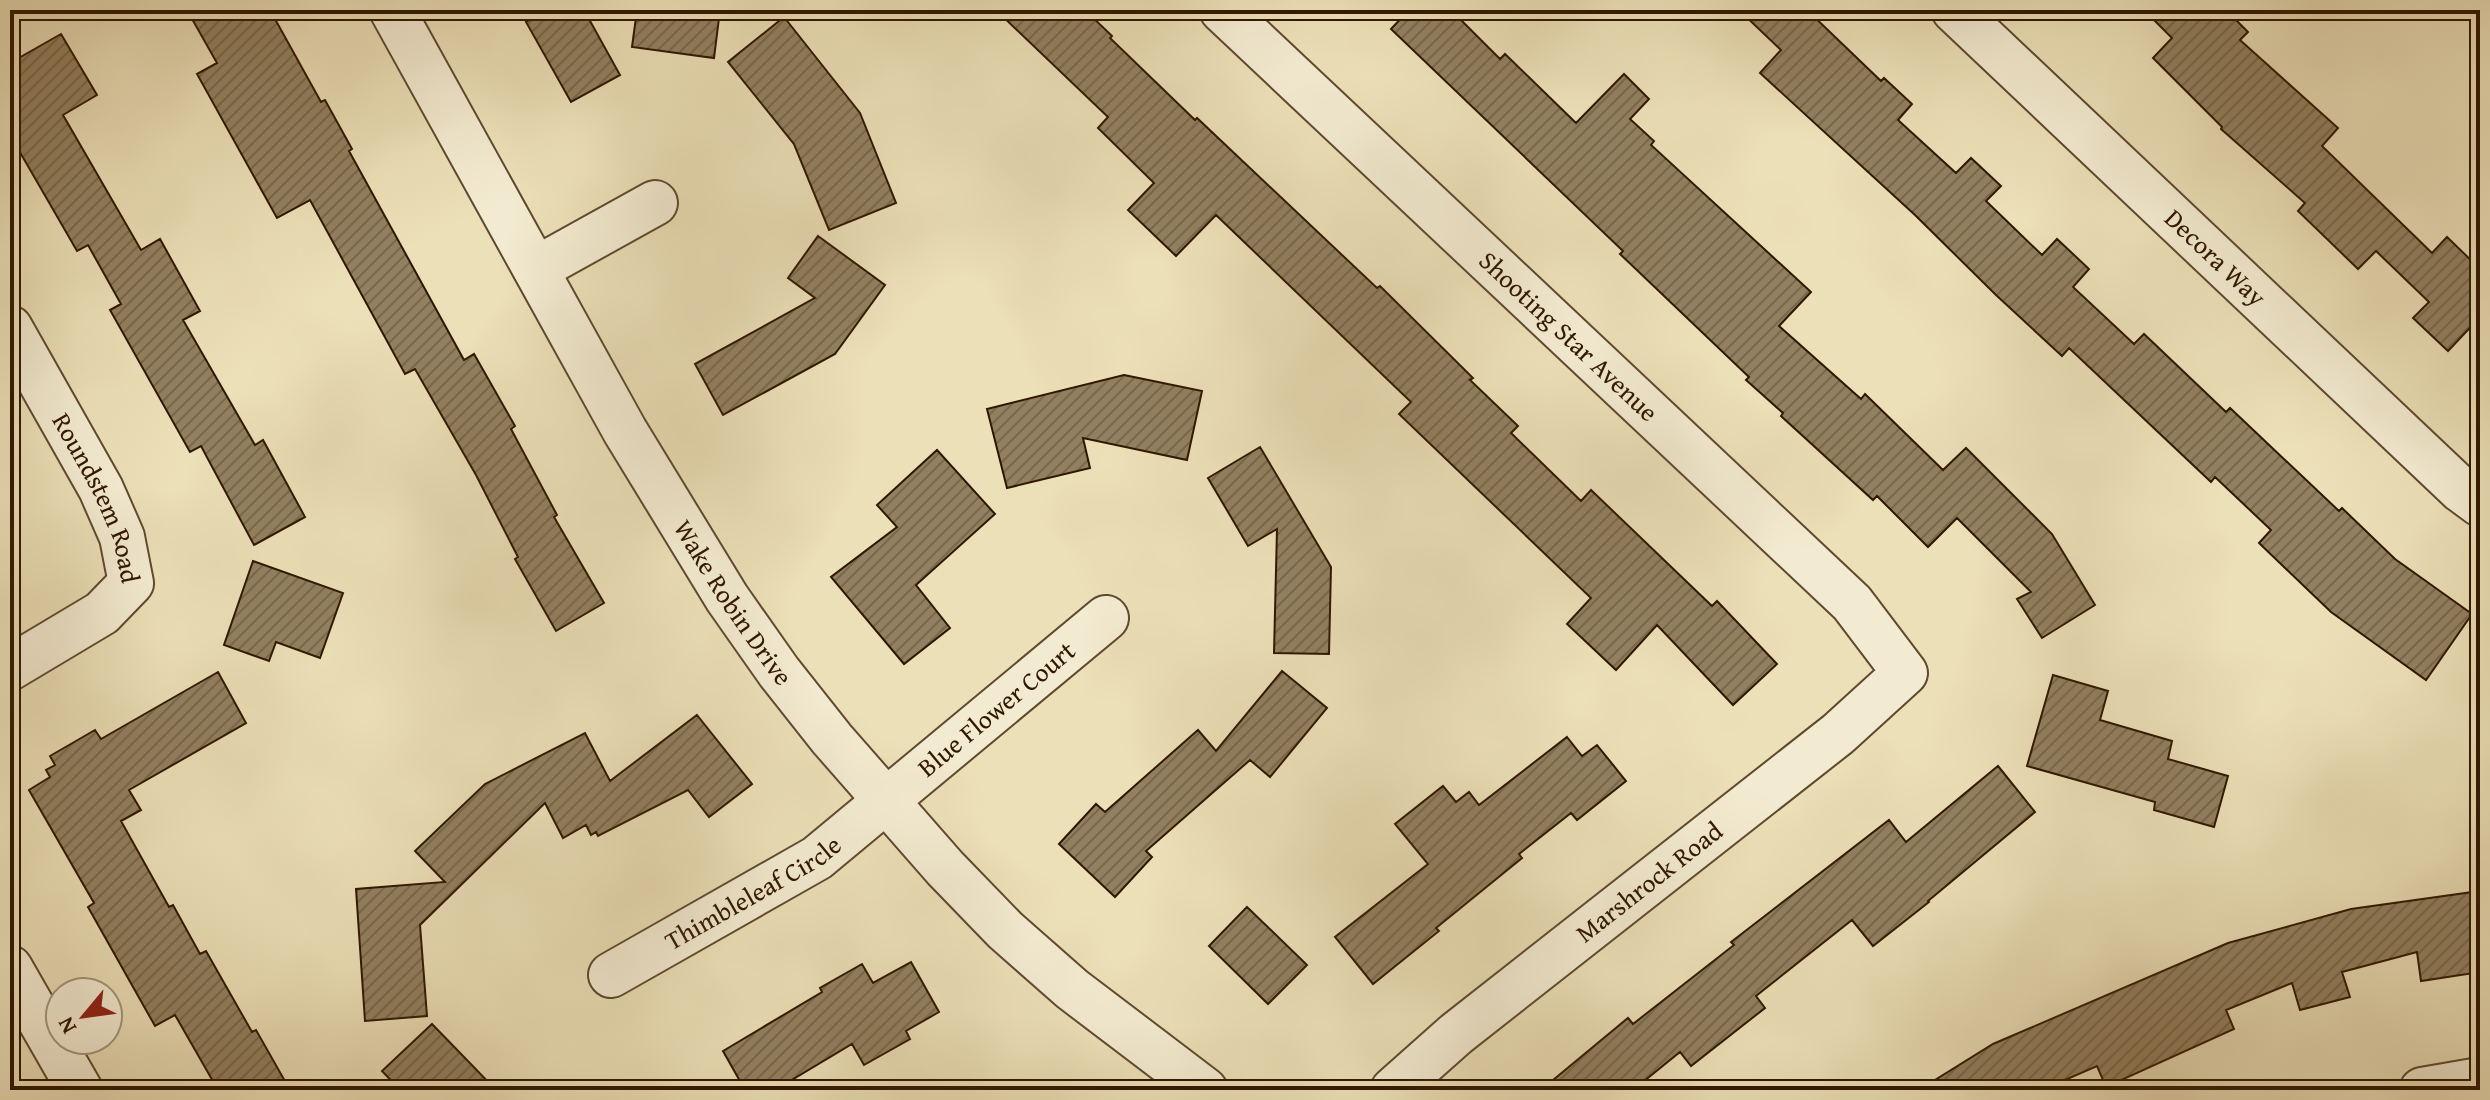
<svg xmlns="http://www.w3.org/2000/svg" width="2490" height="1100" font-family="'Gentium Book Plus',serif">
<style>
.building{fill:url(#building-hatch);stroke:#301700;stroke-width:2}
.lines{fill:none;stroke-linecap:round;stroke-linejoin:round}
.minor-casing{stroke:#5f492e;stroke-width:48}
.minor{stroke:#f3ebd1;stroke-width:44}
.labels{text-anchor:middle;stroke-width:6;stroke-linejoin:round;paint-order:stroke}
.street-label{font-size:26px;fill:#301700;stroke:#f3ebd1}
</style>
<defs>
<pattern id="building-hatch" width="6" height="6" patternUnits="userSpaceOnUse" patternTransform="scale(2)"><rect width="6" height="6" fill="#928060"/><path d="M-1 1l2-2M0 6l6-6M5 7l2-2" fill="none" stroke="#78684d"/></pattern>
</defs>
<rect width="100%" height="100%" fill="#ece0b8"/>
<filter id="stains"><feTurbulence type="fractalNoise" baseFrequency=".0025" numOctaves="4"/><feColorMatrix values="0 0 0 0 .2 0 0 0 0 .09 0 0 0 0 .02 0 0 0 .5 -.17"/></filter>
<radialGradient id="worn" r=".72"><stop offset=".6" stop-color="#630" stop-opacity="0"/><stop offset="1" stop-color="#630" stop-opacity=".3"/></radialGradient>
<!-- building -->
<path class="building" d="M187,10H270L321,102L325,100L352,149L349,151L464,360L474,354L515,426L511,429L557,515L554,517L604,603L556,631L515,559L518,557L476,475L415,369L405,374L310,200L277,218L197,74L217,63Z
M547,10H584L620,75L571,102L526,22Z
M637,10H720L714,58L632,47Z
M996,10H1085L1112,36L1110,38L1195,120L1197,118L1377,288L1380,286L1473,378L1470,380L1518,426L1511,433L1581,501L1591,490L1712,606L1717,601L1777,664L1733,705L1657,625L1616,670L1567,624L1591,598L1399,414L1411,402L1216,215L1176,256L1128,210L1154,183L1098,128L1108,117Z
M1409,10H1451L1500,59L1505,54L1576,123L1624,74L1649,99L1630,119L1654,141L1651,145L1811,292L1779,326L1861,399L1865,394L1943,470L1966,448L2052,534L2095,605L2042,638L2017,599L2031,592L1957,518L1928,547L1877,496L1873,500L1781,416L1783,413L1746,380L1749,377L1620,254L1623,251L1391,29Z
M1739,10H1807L1881,81L1884,78L1912,104L1898,120L1956,173L1971,158L2001,186L1986,201L2042,255L2057,239L2089,269L2073,287L2134,344L2144,334L2226,412L2230,408L2339,511L2342,508L2395,559L2472,614L2426,680L2331,612L2259,543L2271,530L2215,477L2211,482L2069,348L2062,356L1996,295L1915,215L1760,73L1781,50Z
M2144,10H2226L2248,32L2240,40L2338,128L2322,146L2432,253L2447,237L2480,269V317L2448,351L2413,318L2429,302L2376,251L2358,269L2298,211L2305,203L2221,129L2222,127L2153,58L2172,38Z
M784,17L860,113L896,203L829,230L794,144L728,62Z
M61,34L97,95L63,115L141,250L160,239L200,311L183,320L255,445L263,440L305,517L254,545L201,446L190,452L110,310L121,304L88,245L77,251L10,135V63Z
M818,236L885,285L835,354L723,415L695,364L815,298L788,278Z
M1124,375L1202,391L1187,460L1083,438L1090,468L1007,488L987,409Z
M1260,447L1331,567L1329,654L1274,653L1277,529L1248,546L1208,478Z
M937,450L995,514L916,585L950,628L904,664L831,577L897,527L877,505Z
M253,561L343,593L320,658L276,642L269,661L224,645Z
M1282,671L1327,708L1270,777L1250,760L1146,851L1152,857L1115,897L1059,844L1096,804L1105,812L1198,730L1216,751Z
M218,672L246,723L129,790L141,810L121,821L169,907L173,905L200,954L206,951L252,1032L256,1030L290,1090H218L175,1015L155,1026L88,907L94,903L29,790L50,777L46,770L55,765L50,756L95,730L101,739Z
M2053,675L2108,691L2100,720L2172,741L2168,759L2228,776L2214,827L2154,810L2155,802L2027,766Z
M697,715L752,784L709,817L688,790L598,836L596,832L591,835L586,825L563,838L545,803L420,925L427,1016L365,1021L356,889L445,882L415,851L485,784L585,733L610,781Z
M1567,737L1582,756L1597,745L1626,781L1577,820L1571,813L1519,854L1522,858L1436,928L1439,931L1373,984L1335,937L1428,864L1395,824L1443,786L1456,802L1469,792L1479,805Z
M1998,766L2035,812L1928,901L1929,902L1873,946L1852,920L1756,996L1765,1008L1691,1066L1680,1052L1633,1090H1541L1628,1018L1633,1024L1734,945L1731,942L1889,820L1906,842Z
M2480,891V949L2470,950L2474,973L2421,981L2417,952L2342,972L2350,997L2300,1010L2292,983L2226,1010L2234,1029L2106,1087L2097,1066L2042,1090H1919L1993,1044L2228,943L2351,909Z
M1247,907L1307,965L1268,1004L1209,946Z
M911,962L939,1012L906,1031L910,1039L864,1065L852,1044L775,1090H745L723,1051L822,992L820,988L862,964L873,983Z
M432,1024L496,1090H400L382,1071Z"/>
<g class="lines">
<defs>
<g id="minor">
<path id="s1" d="M392,10L625,431L727,598L779,672L832,739L945,868L1005,930L1072,989L1205,1090"/>
<path id="s2" d="M1222,10L1852,603L1905,673L1838,734L1456,1034L1393,1090"/>
<path id="s3" d="M1954,10L2461,490L2480,504"/>
<path d="M536,269L655,203"/>
<path id="s4" d="M10,328L101,489L122,537L131,583L102,613L10,668"/>
<path d="M10,968L80,1090"/>
<path id="s5" d="M611,975L817,858L1106,618"/>
<path d="M2422,1090L2480,1080"/>
</g>
</defs>
<!-- minor casing -->
<use href="#minor" class="minor-casing"/>
<!-- minor -->
<use href="#minor" class="minor"/>
</g>
<g class="labels">
<!-- street labels -->
<g class="street-label">
<text dy="9" stroke="none"><textPath href="#s3" startOffset="360">Decora Way</textPath></text>
<text dy="9" stroke="none"><textPath href="#s2" startOffset="476">Shooting Star Avenue</textPath></text>
<text dy="9" stroke="none"><textPath href="#s4" startOffset="192">Roundstem Road</textPath></text>
<text dy="9" stroke="none"><textPath href="#s1" startOffset="684">Wake Robin Drive</textPath></text>
<text dy="9" stroke="none"><textPath href="#s5" startOffset="470">Blue Flower Court</textPath></text>
<text transform="translate(1649 882) rotate(-38)" y="9">Marshrock Road</text>
<text dy="9" stroke="none"><textPath href="#s5" startOffset="164">Thimbleleaf Circle</textPath></text>
</g>
</g>
<!-- margin -->
<rect width="2490" height="1100" fill="none" stroke="#ece0b8" stroke-width="40"/>
<rect x="12" y="12" width="2466" height="1076" fill="none" stroke="#301700" stroke-width="4"/>
<rect x="20" y="20" width="2450" height="1060" fill="none" stroke="#301700" stroke-width="2"/>
<!-- north arrow -->
<g transform="translate(84 1016) rotate(241)"><circle r="38" fill="#f3ebd1" stroke="#a5967d" stroke-width="2"/>
<path d="M0-6L14 30L0 20L-14 30Z" fill="#8f2418"/>
<text y="-12" font-size="22" font-weight="bold" text-anchor="middle" fill="#301700">N</text>
</g>
<rect width="100%" height="100%" filter="url(#stains)"/>
<rect width="100%" height="100%" fill="url(#worn)"/>
</svg>
